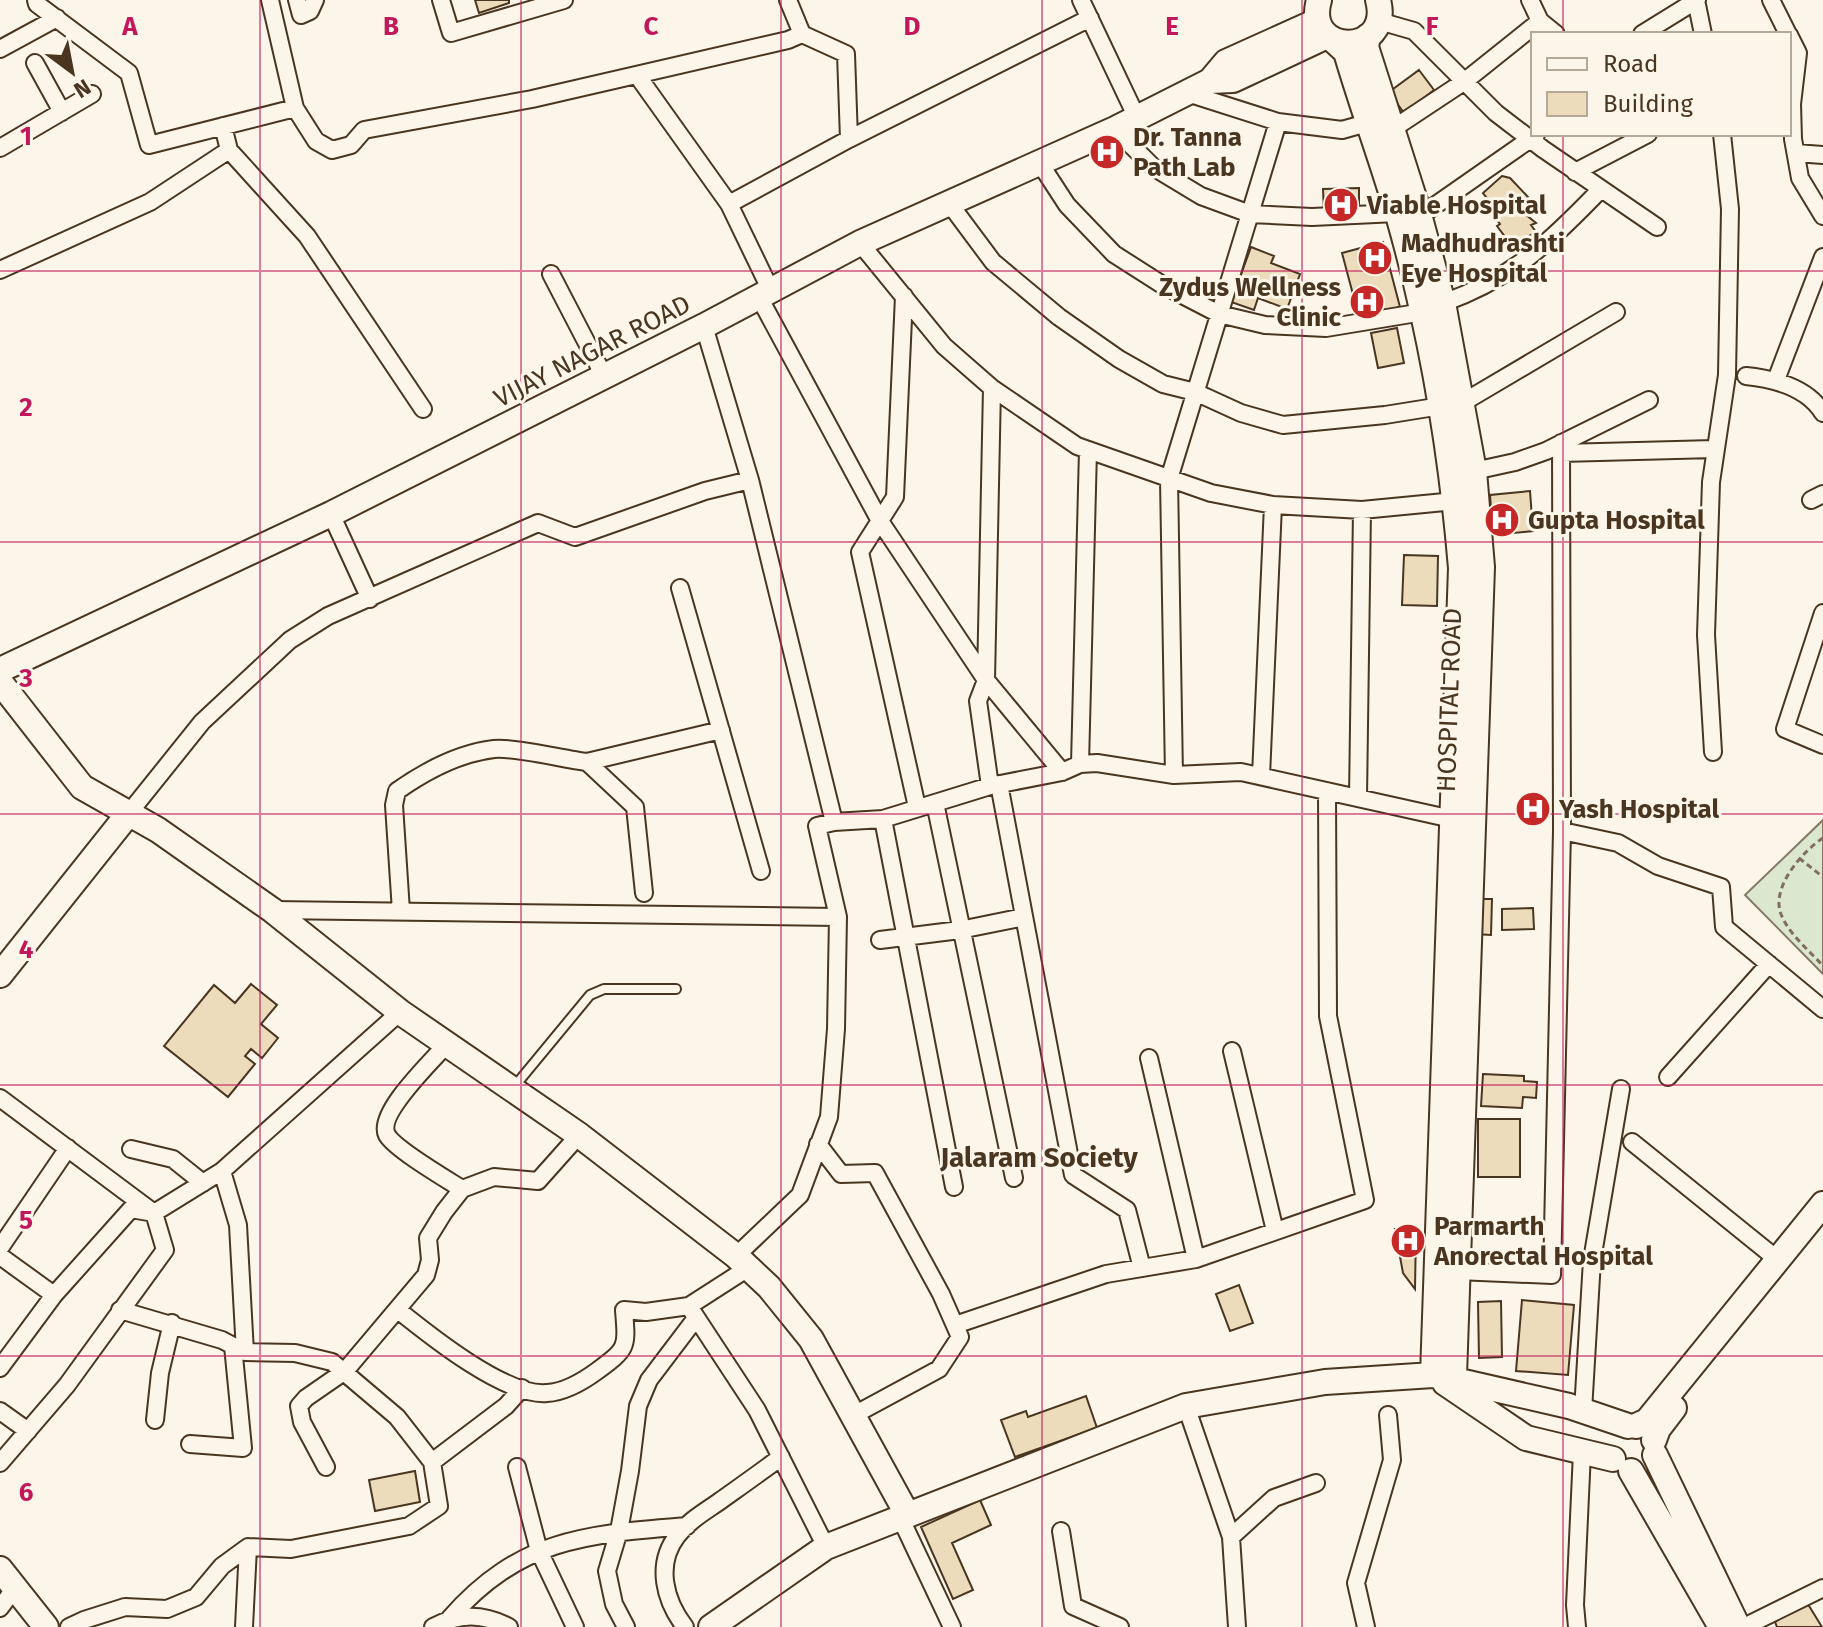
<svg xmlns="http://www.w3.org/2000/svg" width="1823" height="1627" font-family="'Fira Sans',sans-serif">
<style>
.green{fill:#dce7d0;stroke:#887966;stroke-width:2}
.building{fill:#ecdcbc;stroke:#4a3520;stroke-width:2}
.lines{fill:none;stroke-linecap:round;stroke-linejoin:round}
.lane-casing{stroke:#4a3520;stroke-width:12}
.street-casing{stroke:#4a3520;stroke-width:20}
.secondary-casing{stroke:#4a3520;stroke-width:28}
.path{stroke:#7f6f5c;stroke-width:3;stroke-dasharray:6 4;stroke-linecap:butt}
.lane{stroke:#fbf6e9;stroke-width:8}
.street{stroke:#fbf6e9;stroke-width:16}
.secondary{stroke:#fbf6e9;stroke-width:24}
.grid{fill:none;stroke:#c2185b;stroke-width:2;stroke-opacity:0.55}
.labels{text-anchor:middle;stroke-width:6;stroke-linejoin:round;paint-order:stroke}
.poi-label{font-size:26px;font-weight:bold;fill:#4a3520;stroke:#fbf6e9;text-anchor:start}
.street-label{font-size:26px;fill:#4a3520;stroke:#fbf6e9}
.neighbourhood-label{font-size:28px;font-weight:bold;fill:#4a3520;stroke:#fbf6e9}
.grid-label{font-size:26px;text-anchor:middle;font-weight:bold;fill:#c2185b;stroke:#fbf6e9;stroke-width:6;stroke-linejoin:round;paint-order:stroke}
</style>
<rect width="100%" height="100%" fill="#fbf6e9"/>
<!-- green -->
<path class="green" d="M1823,820V974L1745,895Z"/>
<!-- building -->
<path class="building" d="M475,0H509V3L479,13Z
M1419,70L1434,90L1404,113L1389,92Z
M1502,176L1510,178L1528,197L1522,203L1530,211L1525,214L1536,223L1531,225L1536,232L1512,246L1497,226L1500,224L1493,215L1497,211L1483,193Z
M1359,188V211L1324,212L1323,189Z
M1383,242L1400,307L1359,317L1342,253Z
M1251,247L1274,256L1271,263L1300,274L1287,309L1258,298L1254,310L1231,302Z
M1397,328L1404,363L1378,368L1371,333Z
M1530,491L1533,531L1493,535L1490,495Z
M1404,555L1438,556L1437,606L1402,605Z
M1523,799L1544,800L1543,816L1523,815Z
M1475,899H1492L1491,935L1474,934Z
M1533,908L1534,929L1502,930V909Z
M251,984L277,1005L261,1024L278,1038L262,1058L251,1049L245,1056L255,1064L228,1097L164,1046L214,985L235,1003Z
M1483,1074L1524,1076V1081L1537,1082L1536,1098L1523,1097L1522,1108L1481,1106Z
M1478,1119H1520V1177H1478Z
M1395,1229L1416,1230L1415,1289L1403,1273Z
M1239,1285L1253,1323L1230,1331L1216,1294Z
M1522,1300L1574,1305L1568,1375L1516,1371Z
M1501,1301L1502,1357L1479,1358L1478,1302Z
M1086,1396L1097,1428L1015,1457L1001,1420L1026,1411L1028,1417Z
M415,1471L420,1502L375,1511L369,1480Z
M980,1500L991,1525L952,1543L973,1590L953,1599L921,1527Z
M1806,1601L1822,1627H1777L1772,1614Z"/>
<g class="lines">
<defs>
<path id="lane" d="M514,1087L590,995L604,989H676"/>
<path id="street" d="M36,0L37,4L129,73L149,145L295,108
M270,0L295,108L316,141L332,150L351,145L364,130L532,99L788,40L802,34L788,0
M297,0L301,15L310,11L315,0
M441,0L451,33L564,0
M1081,0L1137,118
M1530,0L1540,21L1556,34
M1696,0L1703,34
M1771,0L1788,34
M1379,21L1414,31L1496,113L1543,149L1657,227
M802,34L846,54L849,139
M1642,34L1697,0
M1789,35L1798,53L1792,104L1793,139L1800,178L1823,216
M0,49L57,18
M35,63L62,112
M637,75L729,204L771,291
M1187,93L1278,122L1342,130L1367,123
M223,126L229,150L307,236L423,409
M1115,129L1153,167L1201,196L1250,214L1312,217L1397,213
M1391,130L1465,81L1540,21
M0,148L92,94
M1796,153L1823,155
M1039,162L1067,205L1114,254L1161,284L1219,314L1265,325L1326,328L1423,312
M1575,172L1648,134
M949,203L993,262L1059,317L1119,359L1163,384L1195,392L1241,413L1283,425L1385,415L1441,406
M729,204L849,139L1090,18
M1420,216L1536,135
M860,243L944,346L992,388L1077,446L1211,493L1273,505L1362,510L1455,501
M0,270L150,202L229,150
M551,274L604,376
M904,296L895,497L860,552L917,807
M759,297L880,521L986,680L1062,772
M1443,303C1512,279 1551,241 1600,190
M704,326L750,480L834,822
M1746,376C1775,379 1807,387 1823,413
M1776,380L1823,257
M1462,403L1616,312
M1561,443L1562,831L1618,843L1658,866L1721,887L1724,927L1823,1009
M1561,453L1714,449
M1474,471L1515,462L1546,451L1649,400
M1811,500L1823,494
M331,514L370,599
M680,588L761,871
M1823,613L1785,729L1823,745
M1713,752L1706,635L1711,482L1727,375L1730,209L1722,134
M1080,764L1088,450
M1174,775L1169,479L1278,122
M1261,776L1273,505
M999,784L1073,1175L1127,1210L1142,1268
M990,786L978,701L986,680L992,388
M1358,798L1362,510
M935,803L1014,1178
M129,813L202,722L290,640L328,616L538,523L575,537L705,491L750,480
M883,819L954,1187
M644,893L635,807L587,762L721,730
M272,910L838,917
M401,911L394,805L397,791C424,772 460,753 494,749C515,747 563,759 587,762
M880,940L960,930L1024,917
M446,1045C432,1061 376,1114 387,1135C395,1149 446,1179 462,1189
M1232,1051L1275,1231
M1149,1058L1196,1259
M1668,1077L1769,964
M0,1098L154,1213L165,1250L67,1385L0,1463
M1632,1142L1778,1260
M818,1144L841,1174L875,1173L941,1294L960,1337L939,1369L852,1416
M131,1149L173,1159L203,1183
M222,1171L238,1225L245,1352
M0,1248L68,1148
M0,1256L54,1295
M736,1256L800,1195L829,1117L836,1029L838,917L817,826L834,822L883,819L990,786L1062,772L1080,764L1097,763L1174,775L1241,772L1452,819
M1457,1271L1552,1275L1562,831
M398,1310C429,1335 506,1397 547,1393C565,1392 582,1382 597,1371C628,1348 627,1348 624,1310L646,1312L689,1306L748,1268
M692,1311L757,1410L826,1547
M955,1325L1106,1274L1196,1259L1365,1200L1328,1016L1327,791
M0,1368L54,1295L131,1209L154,1213L222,1171L400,1012
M1186,1406L1231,1537L1237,1627
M0,1411L28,1431
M1583,1411L1592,1260L1621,1089
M155,1420L160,1373L172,1323
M190,1444L243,1448L233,1346
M432,1462L506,1406L522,1388
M326,1467L302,1422L299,1406L306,1398L345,1371L426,1275L430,1260L428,1238L444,1212L462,1189L494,1177L538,1181L579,1135
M517,1467L539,1551L575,1627
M900,1517L952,1627
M1061,1531L1073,1606L1120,1627
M1231,1537L1274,1498L1316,1483
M0,1608L15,1588
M450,1618C520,1538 588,1534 687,1526
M69,1627L84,1620L125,1607L167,1609L196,1597L222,1566L248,1547L291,1549L409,1526L439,1506L432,1462L397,1417L332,1362L295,1353L245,1352L222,1340L120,1310
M244,1627L248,1547
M433,1627C459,1613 483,1613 509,1627
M626,1627L614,1604L607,1571L619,1531L630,1471L638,1406L649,1380L696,1318
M685,1627C665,1601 655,1565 677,1536C688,1521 706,1511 720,1501C741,1486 761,1472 781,1457
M1366,1627L1356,1583L1392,1460L1388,1415
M1577,1627L1575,1605L1582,1452
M1744,1627L1823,1588"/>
<path id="secondary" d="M1319,0C1303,57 1393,57 1378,0
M1368,36L1366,47L1417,207L1443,303L1474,471L1482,567L1454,1376L1456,1380
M1334,41L1346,52C1362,107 1382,160 1398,215C1431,330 1451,449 1461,568L1433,1375
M1210,81L1233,80L1327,36
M0,670L331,514L704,326L860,243L1115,129L1210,81L1226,62L1317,21
M0,682L82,787L158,830L272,910L400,1012L579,1135L736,1256L769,1287L811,1339L907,1514
M0,975L129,813
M1445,1383L1526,1438L1613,1459
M1636,1426L1647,1421L1823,1204
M1654,1440L1658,1429L1674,1408
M1655,1455L1738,1627
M1631,1471L1721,1627
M0,1569L46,1627
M711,1627L826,1547L1186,1406L1325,1382L1433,1375L1569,1406L1628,1426"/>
</defs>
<!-- lane casing -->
<use href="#lane" class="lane-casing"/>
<!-- street casing -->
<use href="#street" class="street-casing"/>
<!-- secondary casing -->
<use href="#secondary" class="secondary-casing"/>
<!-- path -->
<path class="path" d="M1823,838C1803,851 1773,885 1780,911C1786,932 1809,950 1823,966
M1799,858L1823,877"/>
<!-- lane -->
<use href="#lane" class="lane"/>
<!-- street -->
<use href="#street" class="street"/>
<!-- secondary -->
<use href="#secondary" class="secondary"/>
</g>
<!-- grid -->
<path class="grid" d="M260,0V1627M521,0V1627M781,0V1627M1042,0V1627M1302,0V1627M1563,0V34M1563,134V1627M0,271H1823M0,542H1823M0,814H1823M0,1085H1823M0,1356H1823"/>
<!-- icons -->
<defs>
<symbol id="hospital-disc" viewBox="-11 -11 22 22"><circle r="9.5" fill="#c62828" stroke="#fbf6e9"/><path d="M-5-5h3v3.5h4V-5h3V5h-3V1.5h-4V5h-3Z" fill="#fff"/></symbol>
</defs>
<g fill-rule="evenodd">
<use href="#hospital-disc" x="1087" y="132" width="40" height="40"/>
<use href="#hospital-disc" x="1321" y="185" width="40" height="40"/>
<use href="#hospital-disc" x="1355" y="238" width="40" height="40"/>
<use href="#hospital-disc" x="1347" y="282" width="40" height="40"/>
<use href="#hospital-disc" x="1482" y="500" width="40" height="40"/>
<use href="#hospital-disc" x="1513" y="789" width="40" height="40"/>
<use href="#hospital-disc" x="1388" y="1221" width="40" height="40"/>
</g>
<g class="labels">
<!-- poi labels -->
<g class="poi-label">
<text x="1133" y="146">Dr. Tanna<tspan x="1133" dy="30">Path Lab</tspan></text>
<text x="1367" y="214">Viable Hospital</text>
<text x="1401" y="252">Madhudrashti<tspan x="1401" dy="30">Eye Hospital</tspan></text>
<text x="1341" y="296" text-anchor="end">Zydus Wellness<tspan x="1341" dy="30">Clinic</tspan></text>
<text x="1528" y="529">Gupta Hospital</text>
<text x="1559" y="818">Yash Hospital</text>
<text x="1434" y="1235">Parmarth<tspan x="1434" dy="30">Anorectal Hospital</tspan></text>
</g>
<!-- street labels -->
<g class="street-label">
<text transform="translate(592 351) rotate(-27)" y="9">VIJAY NAGAR ROAD</text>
<text transform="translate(1449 700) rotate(-88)" y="9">HOSPITAL ROAD</text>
</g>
<!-- neighbourhood labels -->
<g class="neighbourhood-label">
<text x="1039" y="1167">Jalaram Society</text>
</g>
</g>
<g class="grid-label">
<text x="130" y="35">A</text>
<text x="391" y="35">B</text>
<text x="651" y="35">C</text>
<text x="912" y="35">D</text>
<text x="1172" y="35">E</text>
<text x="1432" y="35">F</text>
<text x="26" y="145">1</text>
<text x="26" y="416">2</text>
<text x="26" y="687">3</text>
<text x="26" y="958">4</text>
<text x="26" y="1229">5</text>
<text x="26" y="1501">6</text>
</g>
<!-- legend -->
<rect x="1531" y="32" width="260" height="104" fill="#fbf6e9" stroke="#b4a999" stroke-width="2"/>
<rect x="1547" y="58" width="40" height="12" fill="#fbf6e9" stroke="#b4a999" stroke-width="2"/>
<text x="1603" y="72" font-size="24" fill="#4a3520">Road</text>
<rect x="1547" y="92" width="40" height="24" fill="#ecdcbc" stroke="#b4a999" stroke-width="2"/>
<text x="1603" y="112" font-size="24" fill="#4a3520">Building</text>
<!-- north arrow -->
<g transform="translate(72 72) rotate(148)" stroke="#fbf6e9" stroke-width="6" paint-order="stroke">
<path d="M0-6L14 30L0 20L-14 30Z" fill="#4a3520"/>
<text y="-12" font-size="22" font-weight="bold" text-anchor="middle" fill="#4a3520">N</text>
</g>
</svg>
